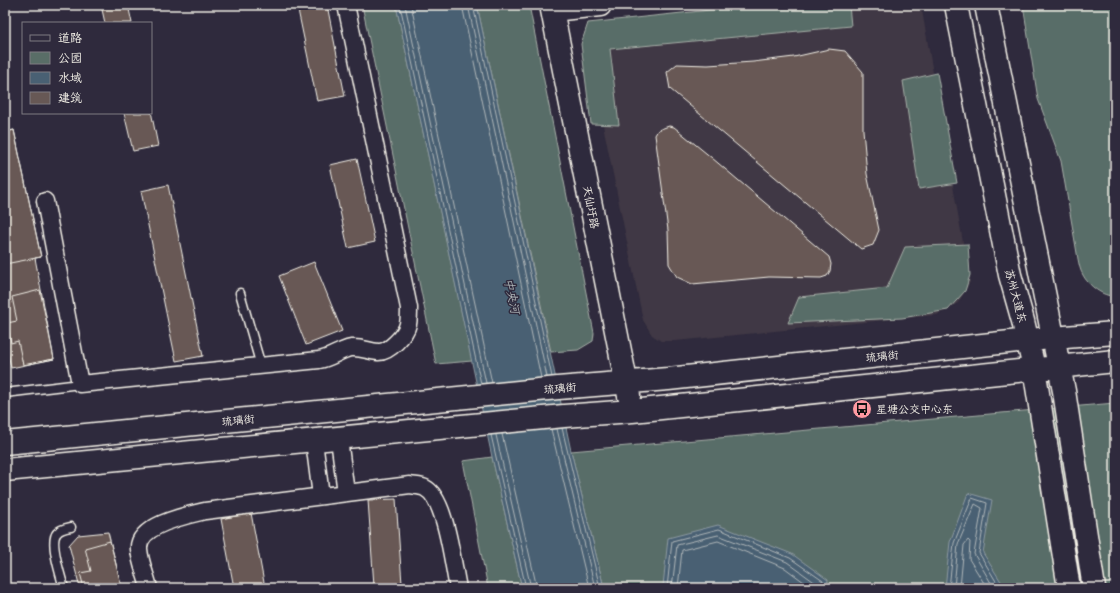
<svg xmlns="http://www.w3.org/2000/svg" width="1120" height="593" font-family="Mali,'LXGW WenKai TC',sans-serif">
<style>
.built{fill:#403844}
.green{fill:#596d67;stroke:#a6afa8}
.water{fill:#496073;stroke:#8d9aa2}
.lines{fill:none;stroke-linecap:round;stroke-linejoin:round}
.shore{stroke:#b0b7b9;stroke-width:1}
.building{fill:#675855;stroke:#f4f1e8}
.lane-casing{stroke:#f4f1e8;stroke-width:11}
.street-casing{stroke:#f4f1e8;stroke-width:19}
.secondary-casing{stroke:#f4f1e8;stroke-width:25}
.lane{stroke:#2f2a3d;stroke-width:8}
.street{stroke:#2f2a3d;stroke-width:16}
.secondary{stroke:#2f2a3d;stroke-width:22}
.labels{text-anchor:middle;stroke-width:3;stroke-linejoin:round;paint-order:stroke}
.street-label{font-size:11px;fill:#f4f1e8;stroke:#2f2a3d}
.poi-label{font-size:11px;fill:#f4f1e8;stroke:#2f2a3d;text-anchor:start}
.water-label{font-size:12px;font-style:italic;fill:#b0b7b9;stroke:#2f2a3d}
</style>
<rect width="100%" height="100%" fill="#2f2a3d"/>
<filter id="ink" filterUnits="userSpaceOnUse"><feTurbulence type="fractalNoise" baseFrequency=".025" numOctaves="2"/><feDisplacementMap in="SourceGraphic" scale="8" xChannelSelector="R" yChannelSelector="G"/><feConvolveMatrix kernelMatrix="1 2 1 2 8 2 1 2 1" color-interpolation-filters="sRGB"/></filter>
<g filter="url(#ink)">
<!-- built -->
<path class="built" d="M796,5H921L970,282L958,303L937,315L675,341H661L652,335L643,320L587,47Z"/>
<!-- green -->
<path class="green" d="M362,5H396L472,361L436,364Z
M477,5H529L594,333L593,341L578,350L551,352Z
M757,5H849L851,26L610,49L619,125L591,124L581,44L588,23Z
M1023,5H1115V296C1103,297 1088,285 1083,275C1080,270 1079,264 1078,259L1061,161L1038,99Z
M937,73L957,183L919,189L903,81Z
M968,244L970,275L965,291L948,310L902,318L788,323L799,297L887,288L905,247Z
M1115,403V588H604L571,451Z
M492,457L522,588H488L463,461Z"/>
<!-- water -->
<path class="water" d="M396,5H477L571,451L604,588H522L492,457Z
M968,493L992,500L983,553L1005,588H945L950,542Z
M718,525L792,554L828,580L827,588H664L663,586L668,538Z"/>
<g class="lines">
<!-- shore -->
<path class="shore" d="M400,5L481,384
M405,5L486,383
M411,5L492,383
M462,5L541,378
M468,5L547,377
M473,5L552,377
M562,428L600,588
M551,429L589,588
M557,429L595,588
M502,434L537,588
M491,435L526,588
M496,435L531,588
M667,588L672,541L719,529L790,558L823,581V588
M672,588L677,545L718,535L787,562L817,584L818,588
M678,588L682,550L718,541L785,568L812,588
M949,588L954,543L972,498L987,503L979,553L1000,588
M954,588L958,544L975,504L982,508L974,554L994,588
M960,588L964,545L968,540L970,542L969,559L987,588"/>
</g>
<!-- building -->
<path class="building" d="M101,5H128L132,23H105Z
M297,5H327L345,96L317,101Z
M829,49L845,51L863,72V130L867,174L879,230L873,245L861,249L670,89L667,72L677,64L708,65L753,62L794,57Z
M151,111L158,146L133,151L124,113H151Z
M669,126L674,127L712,158L829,257L831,264L830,271L827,276L821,278L769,277L692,284L677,277L669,264L668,230L655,135L658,130Z
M14,130L41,257L5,264V132Z
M14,130L41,257L35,258L54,359L11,368L5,338V132Z
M357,159L375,242L348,248L330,165Z
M168,185L203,356L176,361L141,191Z
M314,262L342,331L306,345L279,276Z
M40,290L54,359L23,365L18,341L11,343L7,323L17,321L12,297Z
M396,499L402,584L374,586L368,500Z
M251,513L265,588H234L221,519Z
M108,532L122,588H80L69,545L78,535Z
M110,541L122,588H84L80,573L91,571L85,548Z"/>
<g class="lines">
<defs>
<path id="lane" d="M240,293L261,366
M5,393L80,384
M64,588C61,577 49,541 57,533C60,529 66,528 71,527"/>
<path id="street" d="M45,201L80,384L319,360C331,358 340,350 351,348C361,347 368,351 378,352C389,353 406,334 408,324C409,319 409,313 409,308L346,5
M339,439L346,493
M314,441L321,496
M149,588C146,575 140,562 139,549C137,525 188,515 205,511L410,485C415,486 421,486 425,488C446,498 453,566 458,588"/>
<path id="secondary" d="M600,5L552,10L629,396
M956,5L1010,275L1023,321L1034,368L1069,588
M986,5L1064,391L1094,588
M5,443L558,388L668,379L1028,340L1115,333
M5,470L564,416L632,411L1115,361"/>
</defs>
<!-- lane casing -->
<use href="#lane" class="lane-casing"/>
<!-- street casing -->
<use href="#street" class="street-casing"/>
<!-- secondary casing -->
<use href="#secondary" class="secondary-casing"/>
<!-- lane -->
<use href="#lane" class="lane"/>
<!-- street -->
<use href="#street" class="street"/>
<!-- secondary -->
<use href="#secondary" class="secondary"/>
</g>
</g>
<!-- icons -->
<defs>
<symbol id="bus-disc" viewBox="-11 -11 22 22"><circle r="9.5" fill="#ff9aa2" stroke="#2f2a3d"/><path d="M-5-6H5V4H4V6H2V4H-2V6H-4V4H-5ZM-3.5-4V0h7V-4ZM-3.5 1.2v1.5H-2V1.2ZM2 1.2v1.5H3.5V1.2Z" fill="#111"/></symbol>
</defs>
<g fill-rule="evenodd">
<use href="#bus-disc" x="851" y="398" width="22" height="22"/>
</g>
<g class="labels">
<!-- street labels -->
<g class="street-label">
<text transform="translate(591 207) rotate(79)" y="4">天仙圩路</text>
<text transform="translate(1016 296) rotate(75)" y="4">苏州大道东</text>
<text transform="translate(882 356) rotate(-6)" y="4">琉璃街</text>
<text transform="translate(560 388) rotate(-5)" y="4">琉璃街</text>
<text transform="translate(238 420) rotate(-6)" y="4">琉璃街</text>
</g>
<!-- poi labels -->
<g class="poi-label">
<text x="876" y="413">星塘公交中心东</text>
</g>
<!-- water labels -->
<g class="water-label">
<text transform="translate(512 296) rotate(78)" y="4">中央河</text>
</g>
</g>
<!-- margin -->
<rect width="1120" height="593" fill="none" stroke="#2f2a3d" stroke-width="20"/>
<rect x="10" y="10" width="1100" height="573" fill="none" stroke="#f4f1e8" stroke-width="1.5" filter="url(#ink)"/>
<!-- legend -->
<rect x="22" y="22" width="130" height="92" fill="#2f2a3d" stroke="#7e7a81"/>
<rect x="30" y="35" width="20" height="6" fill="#2f2a3d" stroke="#7e7a81"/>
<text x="58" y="42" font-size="12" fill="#f4f1e8">道路</text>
<rect x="30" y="52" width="20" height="12" fill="#596d67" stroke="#7e7a81"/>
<text x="58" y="62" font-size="12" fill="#f4f1e8">公园</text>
<rect x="30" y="72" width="20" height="12" fill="#496073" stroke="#7e7a81"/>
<text x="58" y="82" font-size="12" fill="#f4f1e8">水域</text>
<rect x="30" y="92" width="20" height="12" fill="#675855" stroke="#7e7a81"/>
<text x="58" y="102" font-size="12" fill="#f4f1e8">建筑</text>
</svg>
